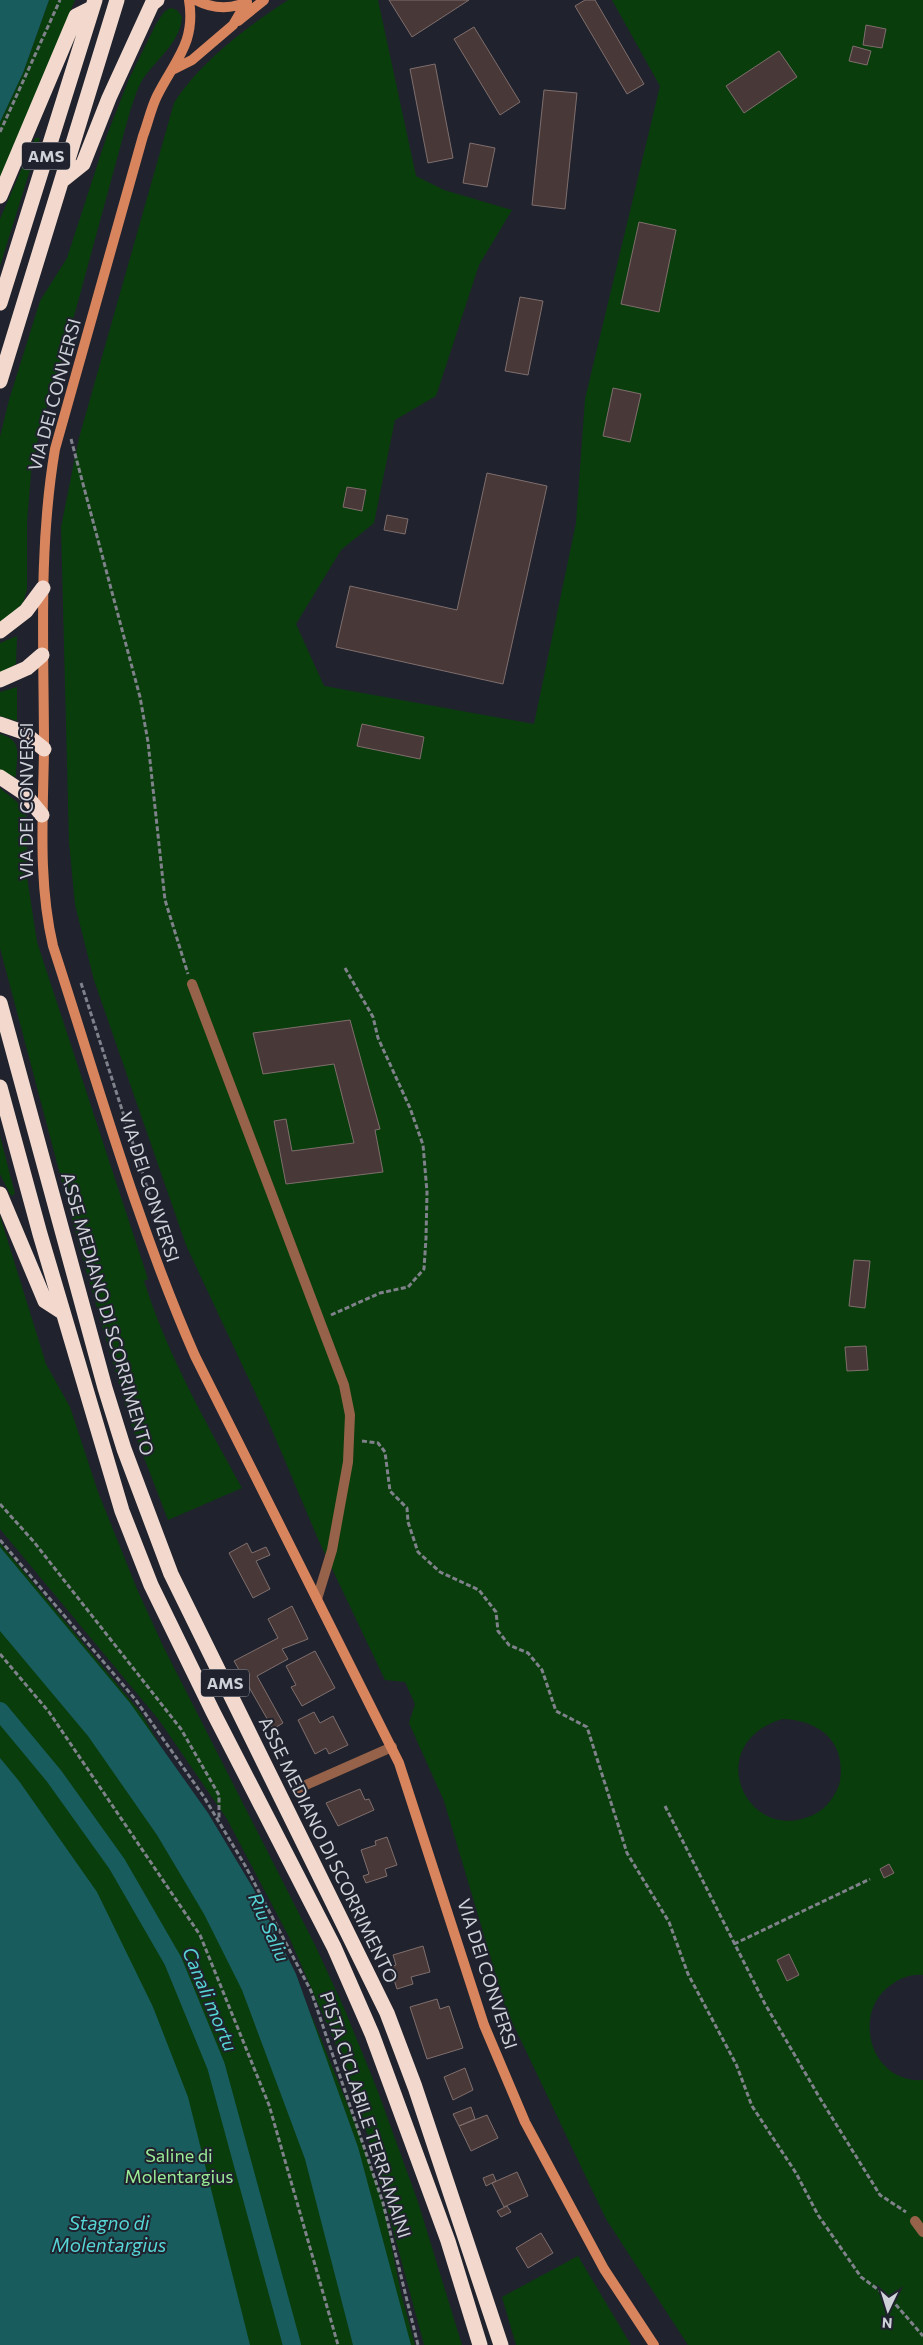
<svg xmlns="http://www.w3.org/2000/svg" width="923" height="2345" font-family="Commissioner,sans-serif">
<style>
.green{fill:#0a3d0c;fill-rule:evenodd}
.water{fill:#185c5d}
.lines{fill:none;stroke-linecap:round;stroke-linejoin:round}
.canal{stroke:#185c5d;stroke-width:18}
.building{fill:#483938;stroke:#7f6e6d}
.path{stroke:#7f828a;stroke-width:3;stroke-dasharray:5 2.5;stroke-linecap:butt}
.street{stroke:#96634a;stroke-width:10}
.secondary{stroke:#d8855e;stroke-width:10}
.highway{stroke:#f3d9cd;stroke-width:15}
.labels{text-anchor:middle;stroke-width:4;stroke-linejoin:round;paint-order:stroke}
.shield{fill:#20232e;stroke:#9a9da5;stroke-width:1}
.shield-label{font-size:16px;font-weight:bold;fill:#cfd1d8}
.street-label{font-size:18px;fill:#cfd1d8;stroke:#20232e}
.park-label{font-size:18px;fill:#9aeb96;stroke:#20232e}
.water-label{font-size:19px;font-style:italic;fill:#55d5d5;stroke:#20232e}
</style>
<rect width="100%" height="100%" fill="#20232e"/>
<!-- green -->
<path class="green" d="M49,0H75L0,178V122L23,73Z
M288,0H378L416,176L444,190L512,210L479,265L436,396L395,420L374,523L341,550L296,624L324,686L534,724L576,523L585,399L660,86L612,0H923V1975C913,1974 902,1977 894,1983C850,2009 869,2084 923,2080V2345H688L606,2219L506,2009L444,1801L409,1723L415,1704L405,1682L385,1680L318,1539L267,1418L186,1245L94,980L75,905L69,842L61,527L79,438L174,103C200,62 248,26 288,0ZM782,1719C819,1720 846,1741 840,1781C837,1794 827,1808 815,1814C748,1848 699,1745 782,1719Z
M170,8L177,10L182,17C180,42 159,57 145,76C138,85 134,100 130,111L67,342L40,428L31,473L27,523V589L23,603L0,626V437L9,400L40,301L67,258L107,135L129,79L156,24L164,12Z
M35,138H40L0,266V219Z
M17,636L16,664L0,674V643Z
M17,687V721L0,716V692Z
M0,734C24,741 16,754 16,777L0,772Z
M0,788L23,807L27,818V877L37,942L148,1279L144,1281C167,1354 205,1421 242,1488L168,1520L130,1421L78,1242L0,948Z
M0,1136L15,1194L11,1196L0,1174Z
M0,1216L46,1364L70,1407L98,1492L137,1589L163,1646L315,1945L344,2008L377,2089L418,2202L462,2345H424L367,2133L334,2040L289,1937L227,1819L159,1720L0,1529Z
M0,1543L141,1713L262,1919L313,2019L356,2126L382,2200L401,2293L415,2345H0Z
M578,2256L631,2345H516L502,2297Z"/>
<!-- water -->
<path class="water" d="M0,0H49L23,73L0,122Z
M0,1547L130,1703L208,1813L253,1888L296,1974L358,2147L411,2345H353L305,2159L242,1990L204,1914L157,1835L88,1736L0,1631Z
M0,1758L19,1781L97,1892L153,2007L188,2097L250,2345H0Z"/>
<g class="lines">
<!-- canal -->
<path class="canal" d="M0,1711L54,1776L117,1864L173,1961L216,2066L292,2345"/>
</g>
<!-- building -->
<path class="building" d="M389,0H469L412,37Z
M585,0H595L644,84L627,94L575,6Z
M866,25L886,29L882,48L863,45Z
M474,27L520,102L500,115L454,39Z
M853,46L871,51L867,65L849,61Z
M779,51L797,77L744,113L726,86Z
M435,64L453,158L428,163L410,69Z
M544,90L577,93L565,209L532,205Z
M470,143L495,148L487,187L463,183Z
M639,222L676,230L659,312L621,304Z
M520,297L543,301L528,375L505,371Z
M613,388L641,394L630,442L603,436Z
M487,473L547,486L503,684L336,647L350,586L457,610Z
M347,487L366,490L362,511L343,507Z
M387,515L408,519L405,534L384,530Z
M362,724L424,737L420,759L357,746Z
M350,1020L380,1129L375,1130L383,1172L286,1184L274,1121L286,1119L292,1151L354,1143L334,1064L263,1074L253,1033Z
M854,1260L870,1261L865,1308L849,1306Z
M866,1346L868,1370L847,1371L845,1347Z
M247,1543L252,1553L266,1547L270,1555L256,1561L270,1589L253,1598L229,1553Z
M292,1606L308,1639L282,1649L288,1659L257,1676L283,1723L273,1729L234,1661L278,1638L268,1619Z
M315,1651L335,1688L302,1706L291,1687L296,1685L286,1666Z
M314,1712L320,1723L333,1716L348,1745L329,1754L326,1748L315,1754L298,1720Z
M360,1789L365,1800L369,1799L374,1810L338,1826L326,1803Z
M387,1837L397,1865L385,1869L387,1876L366,1883L363,1876L369,1874L361,1850L376,1845L375,1841Z
M889,1864L894,1873L884,1878L880,1869Z
M423,1946L430,1972L411,1977L413,1984L397,1989L390,1967L396,1965L393,1955Z
M789,1954L799,1975L787,1981L777,1960Z
M437,1999L440,2009L449,2006L463,2048L427,2059L410,2007Z
M465,2068L473,2090L453,2100L444,2077Z
M471,2107L475,2119L459,2126L453,2114Z
M487,2115L498,2138L471,2151L459,2126Z
M517,2172L528,2196L504,2207L492,2183Z
M493,2174L496,2181L486,2186L483,2178Z
M507,2206L511,2212L501,2217L497,2211Z
M541,2233L553,2253L528,2268L516,2248Z"/>
<g class="lines">
<!-- path -->
<path class="path" d="M0,132L60,0
M71,439L140,697L148,742L165,900L188,974
M81,983L156,1215
M331,1315L380,1293L408,1287L424,1269L426,1238L427,1192L423,1145L410,1108L378,1038L373,1017L345,968
M362,1441L378,1443L385,1452L390,1491L407,1508L408,1522L418,1552L440,1572L479,1590L496,1612L498,1631L509,1645L528,1653L542,1670L556,1711L587,1727L627,1853L669,1922L688,1974L736,2064L752,2106L796,2173L818,2215L861,2277L891,2299L923,2336
M0,1504L34,1542L181,1729L219,1795V1819
M0,1540L135,1699L204,1797L246,1867L311,1991L383,2203L418,2345
M0,1654L49,1712L200,1935L269,2105L338,2345
M665,1806L765,2004L818,2095L880,2195L906,2212
M734,1944L870,1879"/>
<!-- street -->
<path class="street" d="M192,984L344,1385L350,1415L348,1462L332,1550L317,1599
M299,1788L392,1747
M915,2221L923,2232"/>
<!-- secondary -->
<path class="secondary" d="M189,0C196,43 175,60 157,96C151,108 148,123 143,136L55,449C38,549 44,649 44,750C43,816 38,882 53,946C98,1084 137,1224 195,1356L399,1763L484,2025L525,2122L604,2269L654,2345
M196,0C213,9 229,10 247,2
M238,21L264,0
M174,69L192,60L233,25L246,3"/>
<!-- highway -->
<path class="highway" d="M63,180L83,164L109,98L152,4L157,0
M0,196L76,16L92,8
M0,303L95,0
M0,381L117,0
M0,631L26,611L43,588
M0,680L27,668L42,655
M0,724L23,732L44,749
M0,777L24,793L42,815
M0,1003L105,1388L124,1449L171,1574L387,2013L415,2087L501,2345
M0,1087L40,1234L122,1511L151,1585L213,1712L334,1947L372,2034L448,2241L480,2345
M0,1194L45,1301L62,1312"/>
</g>
<g class="labels">
<!-- shield labels -->
<g class="shield">
<rect x="22" y="142.5" width="48" height="27" rx="4"/>
<rect x="201" y="1669.5" width="48" height="27" rx="4"/>
</g>
<g class="shield-label">
<text x="46" y="162">AMS</text>
<text x="225" y="1689">AMS</text>
</g>
<!-- street labels -->
<g class="street-label">
<text transform="translate(55 395) rotate(-75)" y="6">VIA DEI CONVERSI</text>
<text transform="translate(27 801) rotate(-90)" y="6">VIA DEI CONVERSI</text>
<text transform="translate(149 1187) rotate(72)" y="6">VIA DEI CONVERSI</text>
<text transform="translate(107 1314) rotate(74)" y="6">ASSE MEDIANO DI SCORRIMENTO</text>
<text transform="translate(328 1850) rotate(64)" y="6">ASSE MEDIANO DI SCORRIMENTO</text>
<text transform="translate(487 1974) rotate(72)" y="6">VIA DEI CONVERSI</text>
<text transform="translate(365 2115) rotate(72)" y="6">PISTA CICLABILE TERRAMAINI</text>
</g>
<!-- park labels -->
<g class="park-label">
<text x="179" y="2162">Saline di<tspan x="179" dy="21">Molentargius</tspan></text>
</g>
<!-- water labels -->
<g class="water-label">
<text transform="translate(269 1927) rotate(66)" y="7">Riu Saliu</text>
<text transform="translate(210 1999) rotate(67)" y="7">Canali mortu</text>
<text x="109" y="2230">Stagno di<tspan x="109" dy="22">Molentargius</tspan></text>
</g>
</g>
<!-- north arrow -->
<g transform="translate(888 2310) rotate(184)" stroke="#20232e" stroke-width="4" paint-order="stroke">
<path d="M0-4L9 19L0 12L-9 19Z" fill="#cfd1d8"/>
<text y="-8" font-size="14" font-weight="bold" text-anchor="middle" fill="#cfd1d8">N</text>
</g>
</svg>
